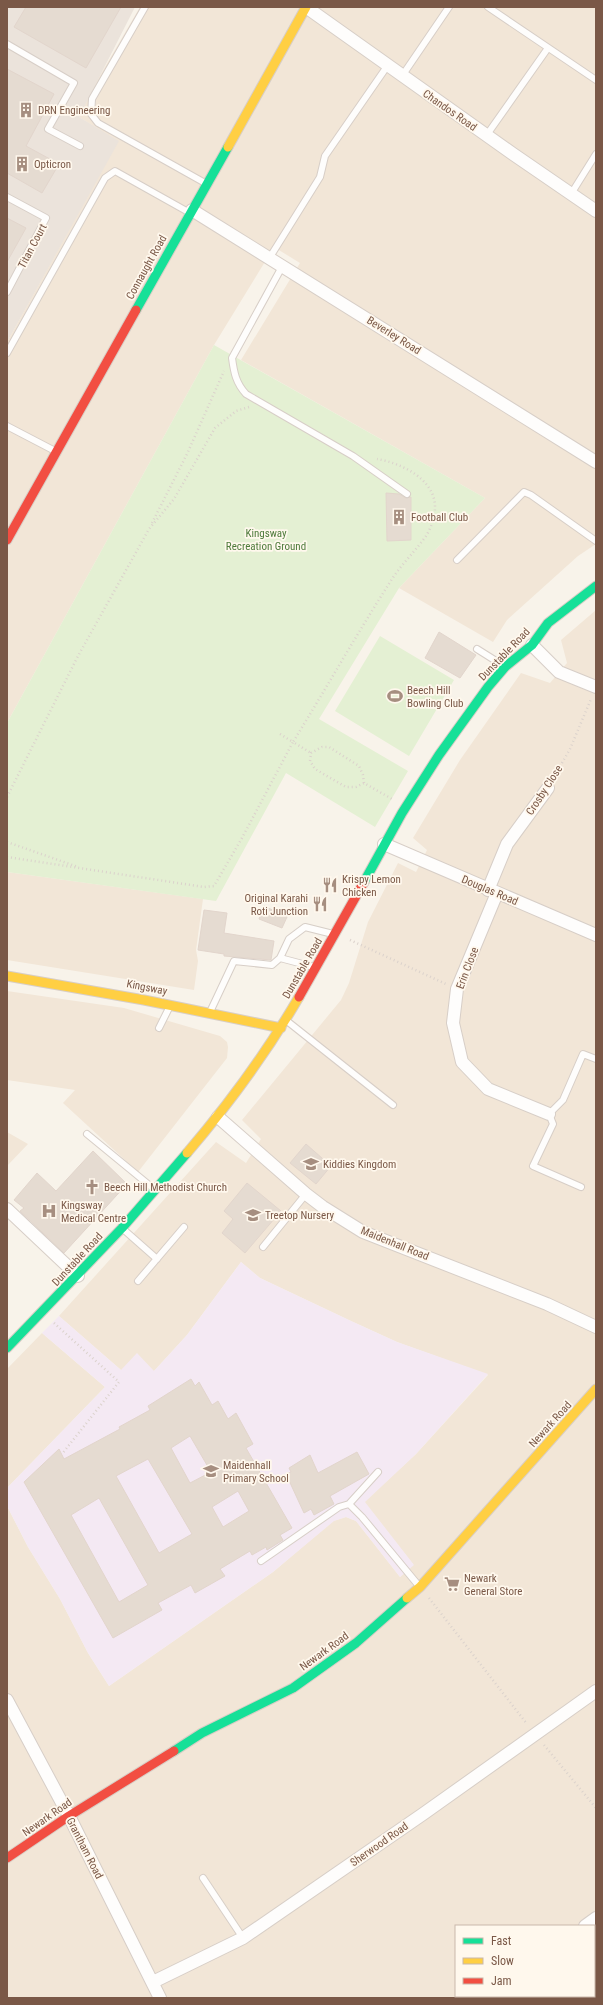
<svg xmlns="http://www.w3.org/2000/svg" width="603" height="2005" font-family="'Roboto Condensed',sans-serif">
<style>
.residential{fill:#f2e6d7;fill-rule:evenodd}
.industrial{fill:#ebe3db}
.education{fill:#f4e9f3}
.green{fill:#e4f0d3}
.building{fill:#e5dbd1;stroke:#e2d5cc;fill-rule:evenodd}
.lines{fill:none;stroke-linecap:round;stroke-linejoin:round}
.lane-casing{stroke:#d7cec7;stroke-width:8}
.street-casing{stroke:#d7cec7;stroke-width:14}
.fast-casing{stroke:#d8cec6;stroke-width:11}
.slow-casing{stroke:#d8cec6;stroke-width:11}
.jam-casing{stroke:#d8cec6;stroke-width:11}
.path{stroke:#dbd2cc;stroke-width:2.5;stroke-dasharray:1 3;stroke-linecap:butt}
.lane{stroke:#fefdfc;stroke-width:6}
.street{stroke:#fefdfc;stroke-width:12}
.fast{stroke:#16e098;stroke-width:9}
.slow{stroke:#ffcf43;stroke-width:9}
.jam{stroke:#f24e42;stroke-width:9}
.labels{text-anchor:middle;stroke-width:3.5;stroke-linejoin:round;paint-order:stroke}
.poi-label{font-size:11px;fill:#7a5847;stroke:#fff8ed;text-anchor:start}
.street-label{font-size:11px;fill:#7a5847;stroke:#fff8ed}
.park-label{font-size:11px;fill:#4e7b3b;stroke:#fff8ed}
</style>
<rect width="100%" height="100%" fill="#f8f3ea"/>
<!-- residential -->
<path class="residential" d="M140,7H596V544L578,556L507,620L493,642L399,588L485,498L241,360L300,263L274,247L214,345L7,723V342L118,141L79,117L95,84Z
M596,610V1998H7V1506L28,1547L60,1599L88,1653L109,1686L273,1572L333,1521L346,1517L356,1521L400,1577L413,1564L364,1502L416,1454L488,1375L397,1342L351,1321L260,1278L241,1262L187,1335L154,1371L121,1370L59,1316L216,1142L246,1163L261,1139L242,1120L341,1000L349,983L368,922L398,863L416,872L427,850L413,838L460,760L521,673L550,683L567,663L561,640ZM456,1926H594V1996H456Z
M7,872L203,899L196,950L198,961L194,990L7,960Z
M7,991L124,1008L220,1036L227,1042L228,1047L227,1058L138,1172L63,1103L75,1090L7,1080Z
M7,1132L28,1144L7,1166Z
M42,1333L105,1387L7,1488V1369Z"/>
<!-- industrial -->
<path class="industrial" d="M7,7H135L79,117L119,141L7,342Z"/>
<!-- education -->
<path class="education" d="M241,1262L260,1278L351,1321L397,1342L488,1374L416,1454L365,1502L414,1565L400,1577L356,1521L346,1517L334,1521L273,1572L109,1686L88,1653L60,1599L28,1547L7,1506V1488L105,1387L42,1333L59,1316L121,1370L137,1353L154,1371L187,1335Z"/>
<!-- green -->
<path class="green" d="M214,345L485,498L399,588L319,719L408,771L375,827L286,773L216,901L7,872V723Z
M380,636L454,680L409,756L335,711Z"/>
<!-- building -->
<path class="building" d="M26,7H121L86,68L14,27Z
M7,69L54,94L26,146L59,164L42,193L7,173Z
M7,218L26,228L7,262Z
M386,493L399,494L406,498L411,497V540L387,541Z
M439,632L476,655L460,678L425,658Z
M264,906L287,917L282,928L259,919Z
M204,910L227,913L224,933L274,941L271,960L224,956V954L198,950Z
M306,1144L331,1166L316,1184L290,1163Z
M93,1151L127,1184L64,1253L20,1211L24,1208L14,1200L37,1173L56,1191Z
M247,1183L281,1211L245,1253L222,1233L233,1219L224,1211Z
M191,1379L195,1386L199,1382L212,1405L218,1401L228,1419L236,1413L253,1444L246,1448L292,1528L280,1535L283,1540L267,1550L266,1547L252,1555L250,1551L220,1569L225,1576L195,1593L191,1585L158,1603L162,1610L113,1638L24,1482L59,1449L64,1459L120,1429L119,1427L150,1410L148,1406ZM190,1436L211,1472L190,1483L171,1448ZM148,1459L192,1534L159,1553L116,1476ZM238,1491L249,1511L223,1527L212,1507ZM99,1498L148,1585L119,1602L71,1515Z
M357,1452L369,1474L330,1496L334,1504L314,1515L311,1509L304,1513L286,1474L291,1472L289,1468L310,1455L318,1473Z"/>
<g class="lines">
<defs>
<path id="lane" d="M145,7L92,99L91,114L98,123L205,183
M488,7L596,80
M7,44L74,83L48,129L80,146
M402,76L449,7
M486,136L548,48
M571,194L596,154
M7,197L46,218L7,292
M270,257L320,177L325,156L388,65
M283,265L232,358C234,373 236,383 246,394L353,456L407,494
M7,353L105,178L115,171L190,213
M7,426L55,451
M457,560L524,492L531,495L596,541
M477,649L504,666
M280,958L289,939L305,927L333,934
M210,1012L234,961L272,965L280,958L314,967
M287,1021L393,1105
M159,1028L170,1006
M87,1134L154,1189
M581,1187L533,1166L553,1124L549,1114L563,1100L583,1054L596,1059
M123,1229L157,1259
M263,1247L306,1194
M138,1281L184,1227
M349,1504L378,1472
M261,1561L339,1507L349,1504L362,1517L419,1586
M203,1878L243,1938"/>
<path id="street" d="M306,7L513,154L596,211
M192,210L596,462
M532,645L559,672L596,687
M384,844L596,935
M488,890L507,844L548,788
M497,893L457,989L453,1023L462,1062L488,1089L549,1114
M218,1117L306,1194L323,1207L363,1232L547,1304L596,1327
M7,1209L78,1276
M7,1700L69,1816L160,1998
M585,1926L596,1918
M153,1982L243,1938L423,1814L596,1691
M492,1998L495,1996"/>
<path id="fast" d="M136,310L228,147
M364,882L402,813L439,755L488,687L505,667L532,645L548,623L596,586
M7,1348L122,1228L187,1153
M174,1751L202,1733L293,1688L356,1643L407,1598"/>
<path id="slow" d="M228,147L306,7
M7,976L144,1000L281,1028
M187,1153C229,1104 267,1052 299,997
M407,1598L420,1587L596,1389"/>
<path id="jam" d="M7,540L136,310
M299,997L364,882
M7,1858L69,1816L174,1751"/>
</defs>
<!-- lane casing -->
<use href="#lane" class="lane-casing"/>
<!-- street casing -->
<use href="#street" class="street-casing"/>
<!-- fast casing -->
<use href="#fast" class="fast-casing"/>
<!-- slow casing -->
<use href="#slow" class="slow-casing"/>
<!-- jam casing -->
<use href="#jam" class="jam-casing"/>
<!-- path -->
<path class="path" d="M152,523L187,454L224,371
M280,734L293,742C327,687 359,630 394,576C404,562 416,550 426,536C431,528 435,517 435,507C435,479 401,463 377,459
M554,777L570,749L591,699
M364,783L363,775L359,766L329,747H322L311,753L310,761L315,769L346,787H356L364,783L392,799
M7,797L78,656L149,529L174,499L215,428L236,411L249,407
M7,842L78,867
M7,857L204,887L214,886L242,838L293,742L311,753
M350,940L446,984
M54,1323L119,1382L62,1454
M429,1598L527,1724
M544,1745L596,1808"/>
<!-- lane -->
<use href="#lane" class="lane"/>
<!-- street -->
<use href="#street" class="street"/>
<!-- fast -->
<use href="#fast" class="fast"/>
<!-- slow -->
<use href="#slow" class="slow"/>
<!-- jam -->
<use href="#jam" class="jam"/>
</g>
<!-- icons -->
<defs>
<symbol id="building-bare" viewBox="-9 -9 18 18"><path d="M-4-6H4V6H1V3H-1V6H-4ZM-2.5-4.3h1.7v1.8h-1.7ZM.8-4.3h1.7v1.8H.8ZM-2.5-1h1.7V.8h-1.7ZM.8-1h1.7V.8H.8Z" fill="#a68e80" stroke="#fff8ed" stroke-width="2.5" paint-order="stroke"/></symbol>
<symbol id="stadium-bare" viewBox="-9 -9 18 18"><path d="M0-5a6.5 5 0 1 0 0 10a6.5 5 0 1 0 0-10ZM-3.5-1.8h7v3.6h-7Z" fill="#a68e80" stroke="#fff8ed" stroke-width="2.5" paint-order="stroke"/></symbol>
<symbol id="restaurant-bare" viewBox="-9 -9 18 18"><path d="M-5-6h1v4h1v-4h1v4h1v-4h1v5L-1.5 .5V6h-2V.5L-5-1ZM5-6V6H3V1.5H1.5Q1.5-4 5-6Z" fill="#a68e80" stroke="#fff8ed" stroke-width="2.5" paint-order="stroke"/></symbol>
<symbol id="school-bare" viewBox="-9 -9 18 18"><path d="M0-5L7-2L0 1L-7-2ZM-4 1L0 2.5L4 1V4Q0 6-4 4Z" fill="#a68e80" stroke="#fff8ed" stroke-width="2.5" paint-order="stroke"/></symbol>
<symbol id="church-bare" viewBox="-9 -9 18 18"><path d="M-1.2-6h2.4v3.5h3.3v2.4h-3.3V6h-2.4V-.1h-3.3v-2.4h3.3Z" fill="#a68e80" stroke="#fff8ed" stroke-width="2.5" paint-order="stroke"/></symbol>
<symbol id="hospital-bare" viewBox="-9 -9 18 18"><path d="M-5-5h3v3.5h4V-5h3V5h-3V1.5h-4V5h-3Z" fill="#a68e80" stroke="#fff8ed" stroke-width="2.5" paint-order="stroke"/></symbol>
<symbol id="supermarket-bare" viewBox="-9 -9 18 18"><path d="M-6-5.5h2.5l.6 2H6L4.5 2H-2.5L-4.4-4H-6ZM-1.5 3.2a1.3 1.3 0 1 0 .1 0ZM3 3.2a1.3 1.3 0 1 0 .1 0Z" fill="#a68e80" stroke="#fff8ed" stroke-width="2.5" paint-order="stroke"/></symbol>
</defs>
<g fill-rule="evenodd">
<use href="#building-bare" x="15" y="99" width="22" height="22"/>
<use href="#building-bare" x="11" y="153" width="22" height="22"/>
<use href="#building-bare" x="388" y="506" width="22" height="22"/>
<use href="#stadium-bare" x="384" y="685" width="22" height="22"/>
<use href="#restaurant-bare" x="319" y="874" width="22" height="22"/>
<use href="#restaurant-bare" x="309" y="893" width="22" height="22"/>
<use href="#school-bare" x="300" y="1153" width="22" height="22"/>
<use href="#church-bare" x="81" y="1176" width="22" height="22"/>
<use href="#hospital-bare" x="38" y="1200" width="22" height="22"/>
<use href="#school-bare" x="242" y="1204" width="22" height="22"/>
<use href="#school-bare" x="200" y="1460" width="22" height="22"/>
<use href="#supermarket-bare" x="441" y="1573" width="22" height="22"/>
</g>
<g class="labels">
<!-- poi labels -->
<g class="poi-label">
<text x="38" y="114">DRN Engineering</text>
<text x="34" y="168">Opticron</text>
<text x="411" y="521">Football Club</text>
<text x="407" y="694">Beech Hill<tspan x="407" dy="13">Bowling Club</tspan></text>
<text x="342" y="883">Krispy Lemon<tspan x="342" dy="13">Chicken</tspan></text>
<text x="308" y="902" text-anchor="end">Original Karahi<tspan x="308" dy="13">Roti Junction</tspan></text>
<text x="323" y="1168">Kiddies Kingdom</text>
<text x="104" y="1191">Beech Hill Methodist Church</text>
<text x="61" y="1209">Kingsway<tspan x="61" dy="13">Medical Centre</tspan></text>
<text x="265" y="1219">Treetop Nursery</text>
<text x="223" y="1469">Maidenhall<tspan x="223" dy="13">Primary School</tspan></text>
<text x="464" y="1582">Newark<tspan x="464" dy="13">General Store</tspan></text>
</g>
<!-- street labels -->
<g class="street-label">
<text transform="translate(450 110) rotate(35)" y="4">Chandos Road</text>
<text transform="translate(32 246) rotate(-62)" y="4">Titan Court</text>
<text transform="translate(146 267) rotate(-61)" y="4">Connaught Road</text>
<text transform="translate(394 335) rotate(32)" y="4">Beverley Road</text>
<text transform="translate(504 654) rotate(-46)" y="4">Dunstable Road</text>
<text transform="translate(544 790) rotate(-57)" y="4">Crosby Close</text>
<text transform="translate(490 890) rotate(23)" y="4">Douglas Road</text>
<text transform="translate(302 968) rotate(-60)" y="4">Dunstable Road</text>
<text transform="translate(467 968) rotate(-69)" y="4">Erin Close</text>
<text transform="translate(147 987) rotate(11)" y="4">Kingsway</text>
<text transform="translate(395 1243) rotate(22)" y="4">Maidenhall Road</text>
<text transform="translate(77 1259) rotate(-47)" y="4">Dunstable Road</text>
<text transform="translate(550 1424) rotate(-48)" y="4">Newark Road</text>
<text transform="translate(324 1651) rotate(-36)" y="4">Newark Road</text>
<text transform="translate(47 1817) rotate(-35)" y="4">Newark Road</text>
<text transform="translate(379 1844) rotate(-35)" y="4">Sherwood Road</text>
<text transform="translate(85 1848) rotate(63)" y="4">Grantham Road</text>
</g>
<!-- park labels -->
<g class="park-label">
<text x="266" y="537">Kingsway<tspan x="266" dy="13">Recreation Ground</tspan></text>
</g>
</g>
<!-- border -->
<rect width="603" height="2005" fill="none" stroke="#7a5847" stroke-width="16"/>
<!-- legend -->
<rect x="455" y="1925" width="140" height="72" fill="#fff8ed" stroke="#cab8ab"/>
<rect x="463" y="1938" width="20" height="6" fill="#16e098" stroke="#cab8ab"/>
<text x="491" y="1945" font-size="12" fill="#7a5847">Fast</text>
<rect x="463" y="1958" width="20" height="6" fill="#ffcf43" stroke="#cab8ab"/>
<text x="491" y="1965" font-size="12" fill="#7a5847">Slow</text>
<rect x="463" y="1978" width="20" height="6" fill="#f24e42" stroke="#cab8ab"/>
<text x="491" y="1985" font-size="12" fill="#7a5847">Jam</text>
</svg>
